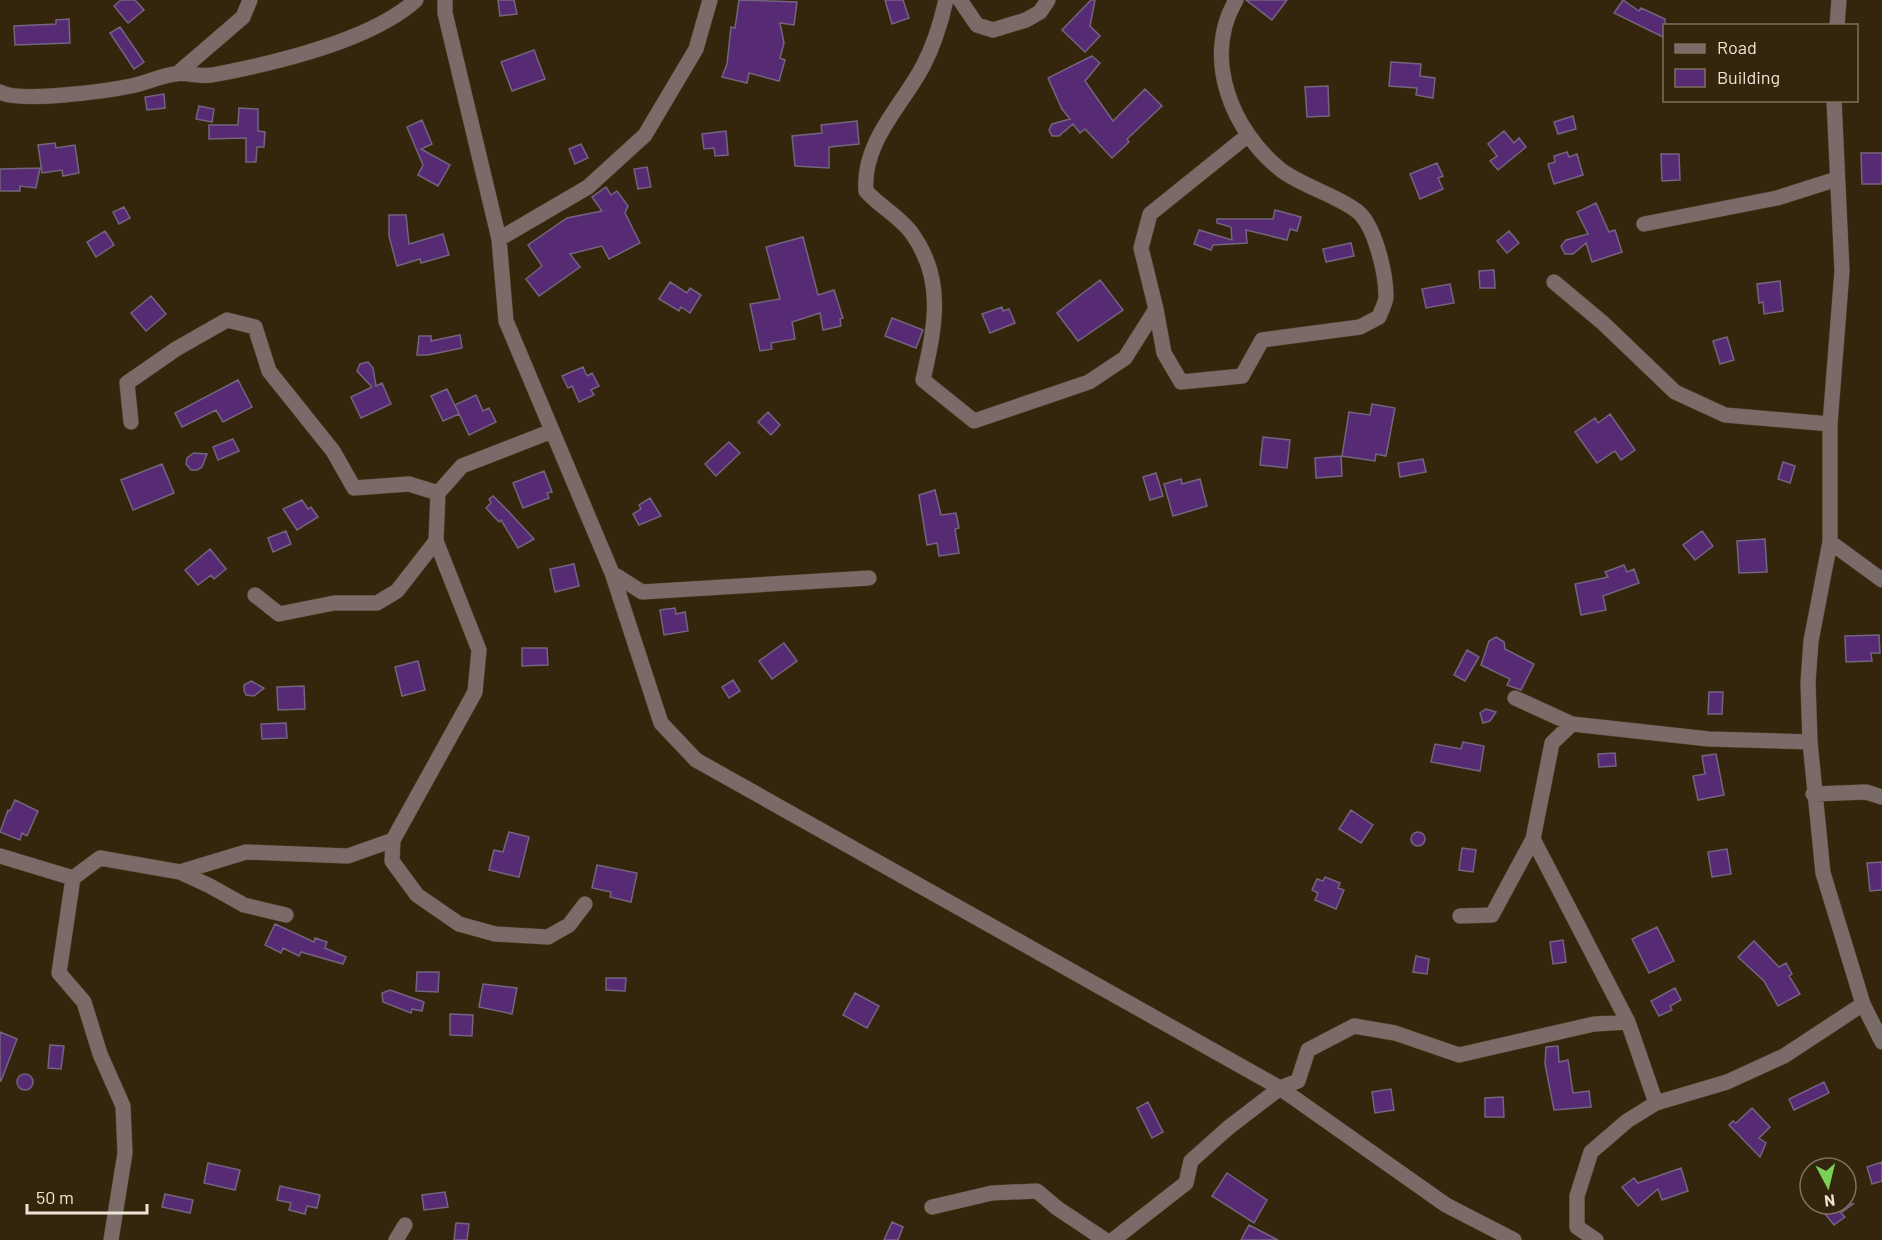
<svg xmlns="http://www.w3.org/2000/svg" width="1882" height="1240" font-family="Barlow,sans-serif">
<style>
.building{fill:#572b74;stroke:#73647f;stroke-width:1.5}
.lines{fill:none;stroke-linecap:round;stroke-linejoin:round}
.minor-casing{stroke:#4e4128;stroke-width:16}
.minor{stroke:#7a6b68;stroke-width:15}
</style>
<rect width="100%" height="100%" fill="#34260c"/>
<!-- building -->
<path class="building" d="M121,0H135L144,10L128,23L114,6Z
M498,0H514L517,14L500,16Z
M739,0L797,2L794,25L780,23L784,43L780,58L785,60L779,81L749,73L747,83L722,77L727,64L731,27L735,28Z
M885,0H903L909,18L892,24Z
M1091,0H1095L1090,26L1100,36L1085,52L1062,30Z
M1246,0H1287L1272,20Z
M1623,0L1639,11L1641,8L1665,19V38L1614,13Z
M69,19L70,43L15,45L14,26L56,24V20Z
M120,27L144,62L134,69L110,33Z
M534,50L545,79L512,91L501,62Z
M1092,56L1100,63L1085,81L1113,121L1145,89L1162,106L1127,139L1129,142L1112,158L1085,129L1080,133L1073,124L1059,136H1052L1049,130L1052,124L1070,119L1062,109L1048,78Z
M1391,62L1421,64L1420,76L1435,78L1433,98L1416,95L1417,88L1389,86Z
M1328,86L1329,116L1307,117L1305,87Z
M164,94L165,108L147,110L145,97Z
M199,106L214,109L212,122L196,119Z
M239,108L258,109V131L265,132L264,147H257L256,162H246V138L209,139V125H238Z
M1573,116L1576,129L1558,134L1554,122Z
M422,120L432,144L421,149L450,165L438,186L418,175L423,165L407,127Z
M857,121L859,144L829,147V168L795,166L792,136L822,133L821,125Z
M726,131L728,155L715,156L714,148L704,149L702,134Z
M1504,131L1514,143L1519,138L1526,147L1498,170L1490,161L1497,156L1488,144Z
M55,143L56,148L75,145L79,173L63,176L62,170L42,173L38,145Z
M581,144L588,158L575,164L569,149Z
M1567,152L1569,157L1577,154L1583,175L1554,184L1548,164L1555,162L1554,156Z
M1861,153H1882V184H1862Z
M1661,154H1679L1680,180L1662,181Z
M1437,163L1443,176L1438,178L1443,189L1420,199L1410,174Z
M647,167L651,187L638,189L634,169Z
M40,168L36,188L20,186V191H0V169Z
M606,187L611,195L617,191L628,206L625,213L640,243L609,259L602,246L570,254L580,267L539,296L526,279L542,266L528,245L567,218L602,211L592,197Z
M1596,203L1609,232L1615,230L1622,252L1592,262L1586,243L1573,254H1565L1561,246L1566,240L1588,234L1577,212Z
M124,207L130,218L119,224L113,212Z
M1275,210L1301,217L1297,231L1290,229L1287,240L1246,230L1247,243L1213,245L1211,250L1194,244L1199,230L1232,240L1231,227L1217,223V219H1273Z
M389,215H406L409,244L443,234L449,255L421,263L420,259L397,266L389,236Z
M105,231L114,245L96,257L87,242Z
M1509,231L1519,243L1507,253L1497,241Z
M803,237L818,295L834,290L843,318L840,319L841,326L823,330L820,313L792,322L795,339L771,343L772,349L760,351L750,304L780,299L766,247Z
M1351,243L1354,256L1326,262L1323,249Z
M1494,270L1495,288H1480L1479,271Z
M1100,280L1123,310L1078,341L1057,313Z
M1780,281L1783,311L1764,314L1763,302L1759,303L1757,284Z
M670,282L687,293L690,288L701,295L690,313L681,307L679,311L659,299Z
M1450,284L1454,303L1426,308L1422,289Z
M151,296L166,314L146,331L131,313Z
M1002,307L1003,311L1009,309L1015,323L990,333L982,314Z
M892,318L923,330L916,348L885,336Z
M460,335L462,348L428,355H417L419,336H431V341Z
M1727,337L1734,360L1720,364L1713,341Z
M368,362L373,368L376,386L382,383L391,404L361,418L351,397L372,387L357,371L360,364Z
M583,367L587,376L592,373L599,386L591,390L594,395L579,402L572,386L568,388L562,376Z
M238,380L252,407L223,422L216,410L182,427L175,413Z
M447,389L459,414L443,421L431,396Z
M476,395L483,411L489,408L496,422L469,435L455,405Z
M1372,404L1395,408L1386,456L1376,454L1375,461L1342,456L1349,412L1370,415Z
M768,412L780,425L771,435L758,422Z
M1610,414L1635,450L1621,460L1615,451L1597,463L1575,432L1595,418L1598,423Z
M1263,437L1290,440L1287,468L1260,465Z
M233,439L239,451L218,460L213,447Z
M729,442L740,453L716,476L705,464Z
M194,453L207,454L202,467L197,470H191L186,464L187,458Z
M1341,456L1342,476L1316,478L1315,458Z
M1423,459L1426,472L1400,477L1398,463Z
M1783,462L1795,466L1790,483L1778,479Z
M162,464L174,493L133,510L121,480Z
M544,471L552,492L547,493L549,498L523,508L513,483Z
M1156,473L1163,496L1150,500L1143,477Z
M1181,479L1182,484L1200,479L1207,506L1173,516L1164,484Z
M935,490L941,515L956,513L959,528L955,529L959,553L939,556L937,543L927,545L919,495Z
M493,496L509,512L534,539L518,548L501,520L499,522L486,508L491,503L489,499Z
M650,498L661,516L639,525L633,514L641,509L639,505Z
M302,500L308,509L311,507L318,517L297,530L283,509Z
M286,531L291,544L273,552L268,538Z
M1702,531L1713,546L1695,560L1683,545Z
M1765,539L1767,572L1739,573L1737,541Z
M210,549L226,569L214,579L211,575L198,585L185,570Z
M574,564L579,586L555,592L550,569Z
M1624,565L1627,572L1634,569L1639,583L1603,596L1606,610L1581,615L1575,584L1608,577L1605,572Z
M675,608L676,614L685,612L688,631L664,635L660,610Z
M1879,635L1880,653H1871L1872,661L1846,662L1845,636Z
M1496,637L1504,642L1505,649L1534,664L1521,690L1507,685L1510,679L1481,665L1489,641Z
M784,643L797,661L772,679L759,661Z
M522,648H547L548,665L522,666Z
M1467,650L1479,657L1465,681L1454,675Z
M418,661L425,690L402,696L395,667Z
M733,680L740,691L729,698L722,687Z
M251,681L264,688L254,696L246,695L244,690V685Z
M304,686L305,709L278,710L277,687Z
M1709,692H1723L1722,714H1708Z
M1486,709L1496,712L1490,721L1483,723L1480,713Z
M286,723L287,738L262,739L261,724Z
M1463,742L1484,746L1480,771L1431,762L1435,744L1461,749Z
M1615,753L1616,766L1599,767L1598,754Z
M1716,754L1724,795L1698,800L1693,776L1705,774L1702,756Z
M15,800L38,811L27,836L22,833L20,840L0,832L8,810L10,811Z
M1351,810L1373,825L1361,843L1339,829Z
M1411 839a7 7 0 1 1 14 0a7 7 0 1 1-14 0Z
M509,832L529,837L519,877L489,870L494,850L503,852Z
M1462,848L1476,850L1473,872L1459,870Z
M1727,849L1731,874L1712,877L1708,852Z
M1882,862V890L1870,891L1867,863Z
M597,865L637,873L631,902L610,897L611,892L592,888Z
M1325,877L1340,883L1338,888L1344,890L1336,909L1315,900L1318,893L1312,890L1317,879L1323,881Z
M275,924L314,942L315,938L327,942L325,948L346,957L343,964L301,952L299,956L283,948L281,953L265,945Z
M1657,927L1674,961L1649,973L1632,939Z
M1563,940L1566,962L1553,964L1550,942Z
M1754,941L1779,967L1786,963L1792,974L1789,976L1800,994L1778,1006L1764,981L1738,957Z
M1416,956L1429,959L1427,974L1413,972Z
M417,972H439L438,992L416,991Z
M606,978H626L625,991L606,990Z
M483,984L517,988L512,1014L479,1007Z
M1675,988L1681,1000L1670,1006L1672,1010L1659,1016L1651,1001Z
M390,990L424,1002L422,1011L412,1009L411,1013L383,1002L382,993Z
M855,993L879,1006L867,1028L843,1015Z
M450,1014L473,1015L472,1036L450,1035Z
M0,1032L17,1039L1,1081H0Z
M50,1045L64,1046L61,1069L48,1068Z
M1558,1046L1559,1062L1568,1060L1573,1093L1589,1091L1591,1107L1554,1110L1545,1064L1546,1047Z
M17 1082a8 8 0 1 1 16 0a8 8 0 1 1-16 0Z
M1824,1082L1829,1093L1794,1110L1789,1099Z
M1391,1089L1394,1110L1375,1113L1372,1092Z
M1503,1097L1504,1117H1485V1098Z
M1148,1102L1163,1132L1152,1138L1137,1108Z
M1752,1108L1770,1127L1759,1138L1766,1143L1760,1157L1729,1125L1733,1121L1736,1123Z
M1882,1162V1181L1872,1184L1867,1167Z
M208,1163L240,1170L235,1190L204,1183Z
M1681,1168L1688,1191L1662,1200L1658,1189L1638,1206L1622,1187L1634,1178L1638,1183Z
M1227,1173L1267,1200L1254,1223L1212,1196Z
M280,1186L320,1195L317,1208L307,1206L305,1214L289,1210L291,1203L277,1200Z
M445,1192L448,1207L424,1210L422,1195Z
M165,1194L193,1200L190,1213L162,1207Z
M1817,1204H1853L1841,1213L1845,1217L1834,1225Z
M892,1222L903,1227L898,1240H884Z
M456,1223L469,1224L467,1240H454Z
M1249,1225L1278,1240H1241Z"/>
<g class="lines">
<defs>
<path id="minor" d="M445,0V13L499,239L506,321L612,573L661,723L696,760L1280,1088L1446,1205L1514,1240
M946,0C941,22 934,45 923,66C902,106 862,142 866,191C880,207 902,218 913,235C946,282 934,330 923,380L974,421L1089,382L1125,358L1156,309L1141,248L1150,214L1247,136
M960,0L977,25L993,30L1026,20L1040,12L1048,0
M1837,26L1839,0
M178,73L243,17L250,0
M0,92C19,103 107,91 131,86C146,83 160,76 175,74C187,72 199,77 212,75C271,64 371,41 416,0
M1834,100L1842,271L1830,424V542L1811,641L1808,682L1810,742L1823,873L1863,1004L1882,1042
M1644,224L1777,198L1837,179
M499,239L588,187L645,135L696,49L710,0
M1554,282L1603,323L1675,392L1725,415L1830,424
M1156,309L1164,353L1181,382L1242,376L1262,340L1360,327L1379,317C1381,311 1386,303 1386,296C1386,274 1375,225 1357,211C1334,194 1304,187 1281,170C1232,131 1202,58 1236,0
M131,422L127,383L176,349L227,320L255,327L269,371L333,451L354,488L409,484L438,493
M1830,542L1882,580
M612,573L642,592L869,578
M255,595L279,614L334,603H377L397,591L436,541
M1515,698L1572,724
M1813,794L1866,792L1882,797
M393,840L392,861L417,895L459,924L495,934L548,937L569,925L585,904
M0,856L73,878
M180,872L210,886L244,905L286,915
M1460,916L1492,915L1533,839
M1656,1103L1628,1022L1533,839L1552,743L1572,724L1709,739L1810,742
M932,1207L992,1193L1037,1191L1057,1208L1105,1240
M111,1240L125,1153L123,1106L100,1054L84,1002L59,973L73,878L100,858L180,872L246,852L348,856L393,840L475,692L479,650L436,541L438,493L462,466L552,431
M396,1240L405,1225
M1113,1240L1186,1183L1191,1161L1228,1128L1280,1088L1298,1081L1308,1050L1354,1026L1395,1033L1459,1055L1594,1024L1628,1022
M1596,1240L1577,1227V1196L1591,1152L1627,1121L1656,1103L1727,1082L1784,1056L1863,1004"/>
</defs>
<!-- minor casing -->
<use href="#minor" class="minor-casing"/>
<!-- minor -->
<use href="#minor" class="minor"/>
</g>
<!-- legend -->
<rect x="1663" y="24" width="195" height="78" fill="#34260c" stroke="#7e725d" stroke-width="1.5"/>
<rect x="1675" y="44" width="30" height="9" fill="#7a6b68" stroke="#7e725d" stroke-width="1.5"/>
<text x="1717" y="54" font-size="18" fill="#eee5d6">Road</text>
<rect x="1675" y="69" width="30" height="18" fill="#572b74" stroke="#7e725d" stroke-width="1.5"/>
<text x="1717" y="84" font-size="18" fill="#eee5d6">Building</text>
<!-- north arrow -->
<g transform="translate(1828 1186) rotate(173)"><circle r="28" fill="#34260c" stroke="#7e725d" stroke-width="1.5"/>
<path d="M0-4.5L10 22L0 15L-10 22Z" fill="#7ad157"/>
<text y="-9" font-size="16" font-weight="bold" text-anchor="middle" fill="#eee5d6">N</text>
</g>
<!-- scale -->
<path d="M27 1204v9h120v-9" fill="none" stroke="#eee5d6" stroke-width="3"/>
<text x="36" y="1204" font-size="18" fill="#eee5d6" stroke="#34260c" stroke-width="4.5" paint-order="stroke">50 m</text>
</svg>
